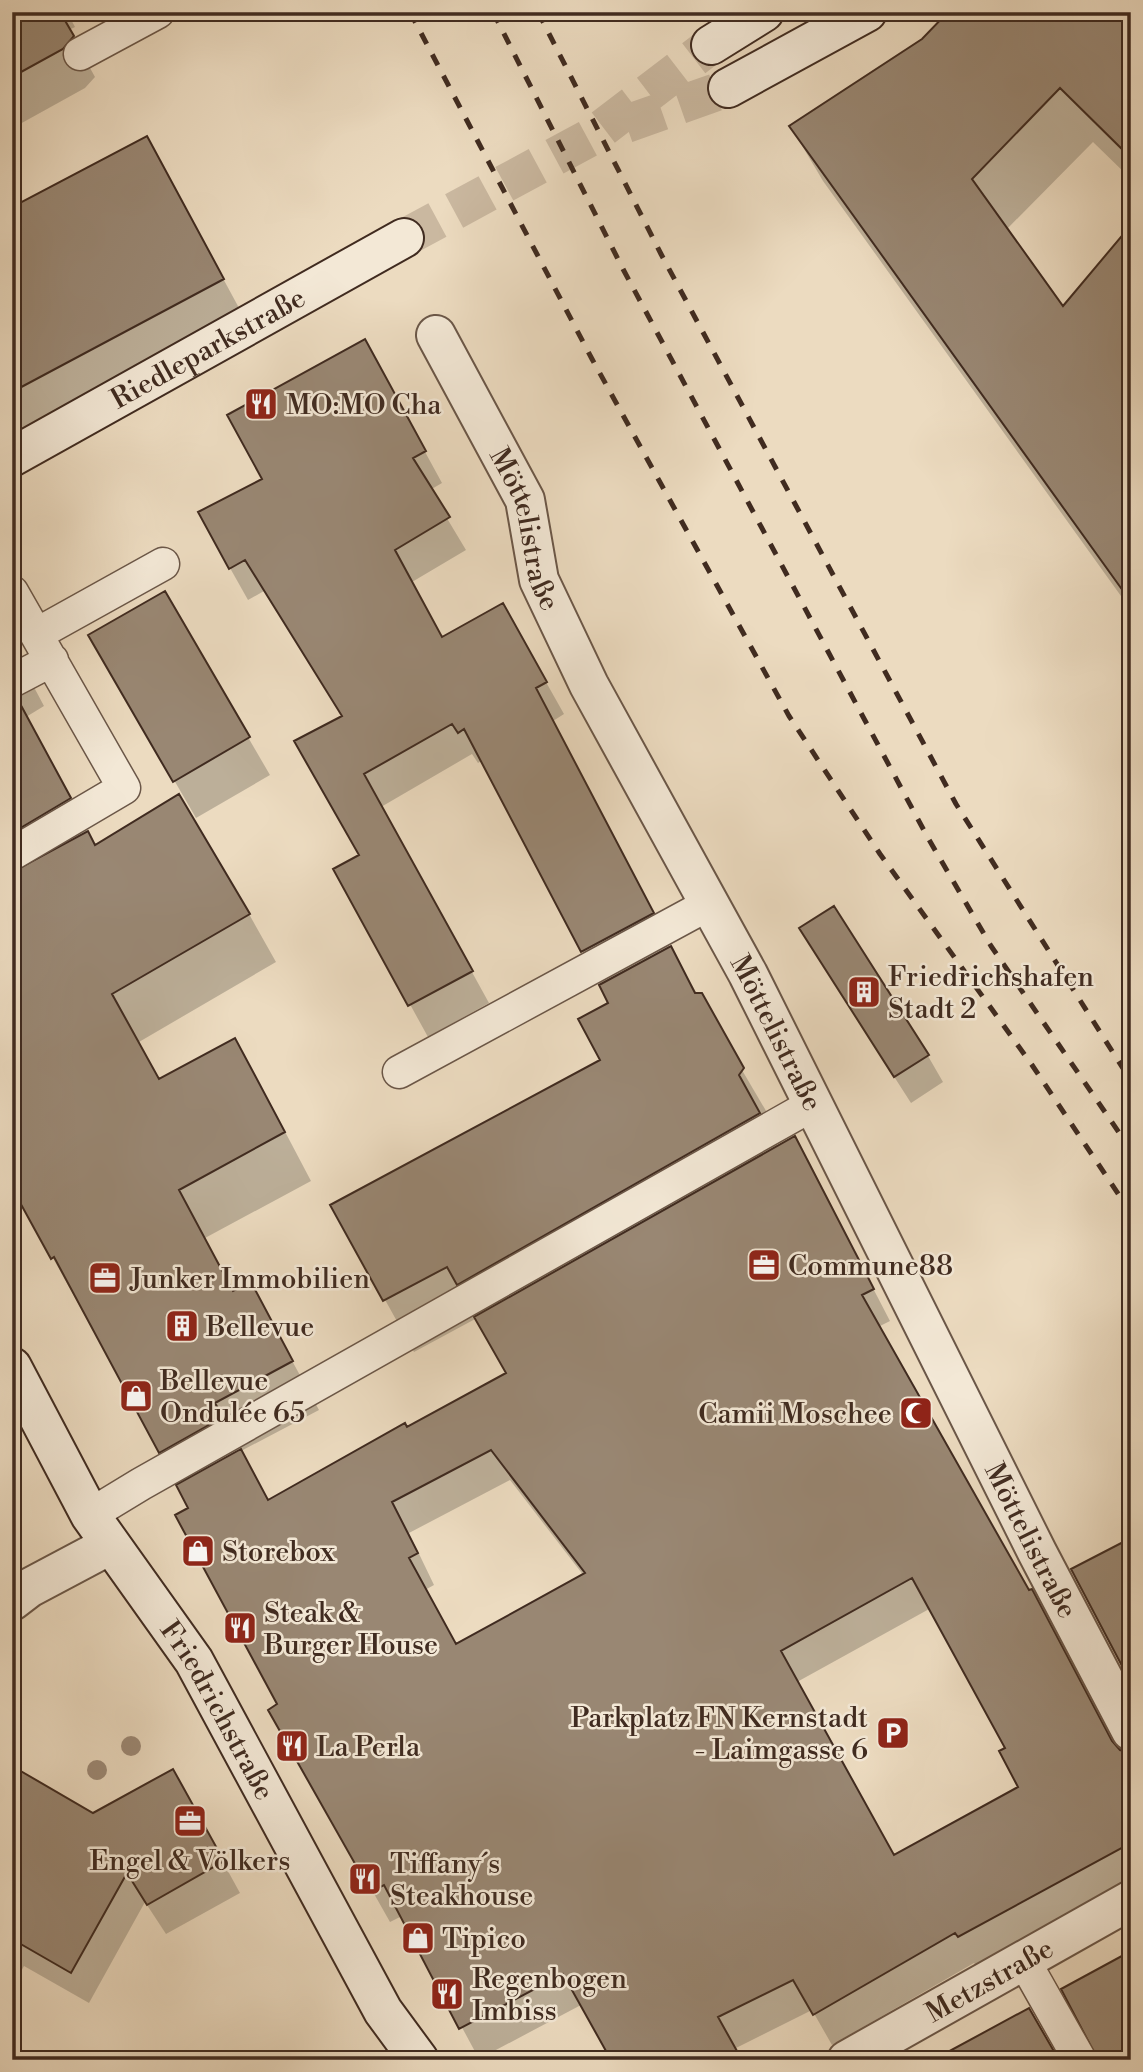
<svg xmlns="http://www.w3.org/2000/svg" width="1143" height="2072" font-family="'Libre Bodoni',serif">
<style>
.shadow{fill:#0003;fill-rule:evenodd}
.building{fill:#998773;stroke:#402b20;stroke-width:2;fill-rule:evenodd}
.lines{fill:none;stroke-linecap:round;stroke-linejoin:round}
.secondary-tunnel{stroke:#cab8a0;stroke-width:38;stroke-dasharray:38 19;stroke-linecap:butt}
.lane-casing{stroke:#6b5748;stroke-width:35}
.street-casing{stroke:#6b5748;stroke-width:42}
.secondary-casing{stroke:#402b20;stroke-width:42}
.lane{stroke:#f3e8d6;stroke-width:32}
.street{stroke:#f3e8d6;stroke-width:38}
.secondary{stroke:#f3e8d6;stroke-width:38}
.rail{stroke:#402b20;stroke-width:5;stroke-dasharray:12 12;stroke-linecap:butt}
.tree{fill:#9d8a77}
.labels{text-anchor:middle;stroke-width:5;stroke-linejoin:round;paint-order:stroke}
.street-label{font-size:28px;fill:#402b20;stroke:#f3e8d6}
.poi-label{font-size:28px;fill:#402b20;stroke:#f3e8d6;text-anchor:start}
</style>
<rect width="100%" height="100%" fill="#ecdbc0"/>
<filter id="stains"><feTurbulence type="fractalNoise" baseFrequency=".00286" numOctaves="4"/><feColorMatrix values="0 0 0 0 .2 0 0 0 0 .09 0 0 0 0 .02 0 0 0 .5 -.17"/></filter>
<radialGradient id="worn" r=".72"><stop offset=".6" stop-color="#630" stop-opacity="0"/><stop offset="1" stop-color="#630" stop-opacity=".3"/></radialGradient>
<!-- shadow -->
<path class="shadow" d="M12,12H67L75,27L69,30L95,77L85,88L20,124L12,111Z
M1131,12V179L1093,142L1006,230L1063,309L1131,228V610L823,181L791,127L923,40Z
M168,177L245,319L12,443V208Z
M382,373L442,483L430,490L466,550L412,582L442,639L503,606L564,714L553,721L669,946L772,1121L767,1128L778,1147L795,1138L890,1321L878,1327L1114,1747L1131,1754V1884L977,1967L974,1963L832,2045L812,2010L734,2049L581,2005L479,2059L402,1916L390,1922L270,1710L279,1705L179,1486L12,1184V646L44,706L26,717L96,846L249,914L276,962L139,1042L159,1081L262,1088L311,1181L205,1238L234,1292L250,1284L319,1410L241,1451L268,1502L508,1374L477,1318L414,1352L333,1206L602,1061L610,1004L483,760L478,763L472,754L381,807L489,1003L428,1037L336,870L361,856L343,717L264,591L248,600L230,568L265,480ZM510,1480L584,1576L456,1646L425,1590L434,1585L409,1533ZM931,1608L1007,1749L1021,1788L894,1857L797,1682Z
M164,593L270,775L196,818L90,635Z
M816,955L928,1056L943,1082L911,1103Z
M12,1768L93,1815L190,1802L240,1893L166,1934L145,1902L89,2003L24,1966L12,1988Z
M12,2045L25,2053L29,2060H12Z"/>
<!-- building -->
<path class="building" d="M12,12H60L74,36L63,49L12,77Z
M948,12H1131V158L1060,88L972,179L1063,306L1131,225V602L789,126L922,39Z
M147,136L224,279L12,392V207Z
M365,339L426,451L413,458L450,517L395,550L442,637L503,603L547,682L536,688L654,913L581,952L464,729L458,733L452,724L364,774L473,971L408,1006L333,869L359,855L294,741L342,716L245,560L229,569L198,512L262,479L227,415Z
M165,591L250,737L173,782L88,635Z
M17,698L71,798L12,833V699Z
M179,794L250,914L112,994L159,1079L235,1038L285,1132L179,1190L233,1291L251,1282L293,1361L215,1403L223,1417L159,1453L54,1257L51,1259L12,1188V872L88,831L95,845Z
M834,906L929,1055L894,1077L799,928Z
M671,946L695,993H702L744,1068L739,1075L760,1113L457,1285L447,1267L383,1301L330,1205L600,1060L578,1019L608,1003L599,985Z
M795,1136L874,1289L862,1295L1029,1590L1032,1589L1112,1741L1120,1750L1131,1753V1843L958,1937L955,1933L813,2015L793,1980L718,2017L742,2060H611L563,1974L459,2029L384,1885L371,1892L268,1710L277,1704L175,1515L188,1508L176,1485L241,1449L268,1500L405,1423L407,1427L506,1373L474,1317ZM491,1450L585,1573L456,1644L409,1558L418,1553L392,1502ZM912,1578L1005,1748L999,1751L1018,1787L894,1855L781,1651Z
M1131,1538V1683L1071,1569Z
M12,1766L93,1813L173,1769L224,1861L147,1905L127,1873L71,1973L12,1939Z
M1131,1951V2060H1098L1061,1989Z
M1029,2008L1059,2060H933Z"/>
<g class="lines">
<!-- secondary-tunnel -->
<path class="secondary-tunnel" d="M626,124L728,88
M404,238L591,137L711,45"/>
<defs>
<path id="lane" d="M80,54L158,12
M12,592L124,788L12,854
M37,634L163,564
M12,681L52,660
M399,1072L709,904
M90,1515L141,1484L812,1105
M1024,1961L1080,2060"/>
<g id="street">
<path id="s1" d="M436,335L525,500L539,580L589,685L748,974L1037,1552L1131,1731"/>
<path d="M12,1601L29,1588L110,1545"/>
<path id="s2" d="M847,2060L1131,1900"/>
</g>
<g id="secondary">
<path d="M711,45L764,12"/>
<path d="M728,88L867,12"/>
<path id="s3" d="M12,457L404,238"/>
<path id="s4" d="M12,1367L90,1515L194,1661L383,2011L419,2060"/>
</g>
</defs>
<!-- lane casing -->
<use href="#lane" class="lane-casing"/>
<!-- street casing -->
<use href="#street" class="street-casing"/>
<!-- secondary casing -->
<use href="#secondary" class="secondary-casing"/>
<!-- lane -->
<use href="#lane" class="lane"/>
<!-- street -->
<use href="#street" class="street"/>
<!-- secondary -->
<use href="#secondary" class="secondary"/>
<!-- rail -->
<path class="rail" d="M410,12L592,359L789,716L880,854L1032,1065L1131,1213
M493,12L623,269L928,838L991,946L1131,1150
M538,12L661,254L956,804L1131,1081"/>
</g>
<!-- trees -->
<g class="tree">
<circle cx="131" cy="1746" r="10"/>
<circle cx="97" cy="1770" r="10"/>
</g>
<!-- icons -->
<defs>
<symbol id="restaurant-square" viewBox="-11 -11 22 22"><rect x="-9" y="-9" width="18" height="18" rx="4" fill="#8f2418" stroke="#f3e8d6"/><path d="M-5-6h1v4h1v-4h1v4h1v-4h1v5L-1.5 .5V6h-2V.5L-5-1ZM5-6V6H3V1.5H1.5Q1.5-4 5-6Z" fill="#fff"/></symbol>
<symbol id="building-square" viewBox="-11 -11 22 22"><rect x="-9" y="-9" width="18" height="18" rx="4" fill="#8f2418" stroke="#f3e8d6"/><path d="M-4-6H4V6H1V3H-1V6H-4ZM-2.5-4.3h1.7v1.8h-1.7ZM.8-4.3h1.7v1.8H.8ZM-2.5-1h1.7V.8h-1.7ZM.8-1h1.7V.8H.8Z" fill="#fff"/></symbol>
<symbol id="office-square" viewBox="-11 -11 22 22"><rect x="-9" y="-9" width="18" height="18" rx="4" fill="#8f2418" stroke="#f3e8d6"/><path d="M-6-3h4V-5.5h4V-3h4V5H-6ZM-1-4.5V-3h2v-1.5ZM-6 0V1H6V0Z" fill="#fff"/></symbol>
<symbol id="shop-square" viewBox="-11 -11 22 22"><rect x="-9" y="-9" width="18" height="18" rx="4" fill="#8f2418" stroke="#f3e8d6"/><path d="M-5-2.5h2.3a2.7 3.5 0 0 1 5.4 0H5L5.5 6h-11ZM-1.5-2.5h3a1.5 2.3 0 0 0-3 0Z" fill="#fff"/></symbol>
<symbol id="mosque-square" viewBox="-11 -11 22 22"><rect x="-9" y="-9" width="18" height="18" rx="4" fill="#8f2418" stroke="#f3e8d6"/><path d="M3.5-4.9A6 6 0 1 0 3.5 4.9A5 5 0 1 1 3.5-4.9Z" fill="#fff"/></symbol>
<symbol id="parking-square" viewBox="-11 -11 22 22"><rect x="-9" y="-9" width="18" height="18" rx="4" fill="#8f2418" stroke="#f3e8d6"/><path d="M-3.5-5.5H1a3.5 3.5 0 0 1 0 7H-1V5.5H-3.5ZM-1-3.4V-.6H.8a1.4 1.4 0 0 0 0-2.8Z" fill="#fff"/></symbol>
</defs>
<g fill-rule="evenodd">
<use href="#restaurant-square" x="242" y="385" width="38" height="38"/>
<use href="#building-square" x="845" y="973" width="38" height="38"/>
<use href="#office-square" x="745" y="1246" width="38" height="38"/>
<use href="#office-square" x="86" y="1259" width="38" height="38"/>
<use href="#building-square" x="163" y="1307" width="38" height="38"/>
<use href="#shop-square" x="117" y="1377" width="38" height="38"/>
<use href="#mosque-square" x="897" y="1394" width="38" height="38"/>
<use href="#shop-square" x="179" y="1532" width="38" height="38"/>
<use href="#restaurant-square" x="221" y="1609" width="38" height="38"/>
<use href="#parking-square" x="874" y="1714" width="38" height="38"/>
<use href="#restaurant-square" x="273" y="1727" width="38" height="38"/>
<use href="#office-square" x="171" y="1802" width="38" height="38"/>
<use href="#restaurant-square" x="346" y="1860" width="38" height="38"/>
<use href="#shop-square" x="399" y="1919" width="38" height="38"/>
<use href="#restaurant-square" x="428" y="1975" width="38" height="38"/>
</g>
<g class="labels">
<!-- street labels -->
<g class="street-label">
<text dy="10" stroke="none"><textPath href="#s3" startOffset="224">Riedleparkstraße</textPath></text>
<text dy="10" stroke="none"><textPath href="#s1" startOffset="215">Möttelistraße</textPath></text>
<text dy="10" stroke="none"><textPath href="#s1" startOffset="780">Möttelistraße</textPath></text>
<text dy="10" stroke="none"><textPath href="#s1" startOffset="1348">Möttelistraße</textPath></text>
<text dy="10" stroke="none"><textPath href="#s4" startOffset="401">Friedrichstraße</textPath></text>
<text dy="10" stroke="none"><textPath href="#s2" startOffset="163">Metzstraße</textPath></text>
</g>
<!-- poi labels -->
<g class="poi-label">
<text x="286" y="414">MO:MO Cha</text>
<text x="888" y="986">Friedrichshafen<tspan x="888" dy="32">Stadt 2</tspan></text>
<text x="788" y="1275">Commune88</text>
<text x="130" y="1288">Junker Immobilien</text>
<text x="206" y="1336">Bellevue</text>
<text x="160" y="1390">Bellevue<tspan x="160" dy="32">Ondulée 65</tspan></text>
<text x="892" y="1423" text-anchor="end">Camii Moschee</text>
<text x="222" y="1561">Storebox</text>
<text x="264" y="1622">Steak &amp;<tspan x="264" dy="32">Burger House</tspan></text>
<text x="868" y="1727" text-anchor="end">Parkplatz FN Kernstadt<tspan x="868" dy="32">- Laimgasse 6</tspan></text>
<text x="316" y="1756">La Perla</text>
<text x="190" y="1870" text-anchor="middle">Engel &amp; Völkers</text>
<text x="390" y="1873">Tiffany´s<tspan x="390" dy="32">Steakhouse</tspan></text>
<text x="442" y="1948">Tipico</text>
<text x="472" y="1988">Regenbogen<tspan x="472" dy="32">Imbiss</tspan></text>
</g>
</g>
<!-- margin -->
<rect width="1143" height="2072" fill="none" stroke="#ecdbc0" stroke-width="42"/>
<rect x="14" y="14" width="1115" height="2044" fill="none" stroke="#402b20" stroke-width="3.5"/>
<rect x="21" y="21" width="1101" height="2030" fill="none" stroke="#402b20" stroke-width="2"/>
<rect width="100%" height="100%" filter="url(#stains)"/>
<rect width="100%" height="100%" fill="url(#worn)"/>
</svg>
